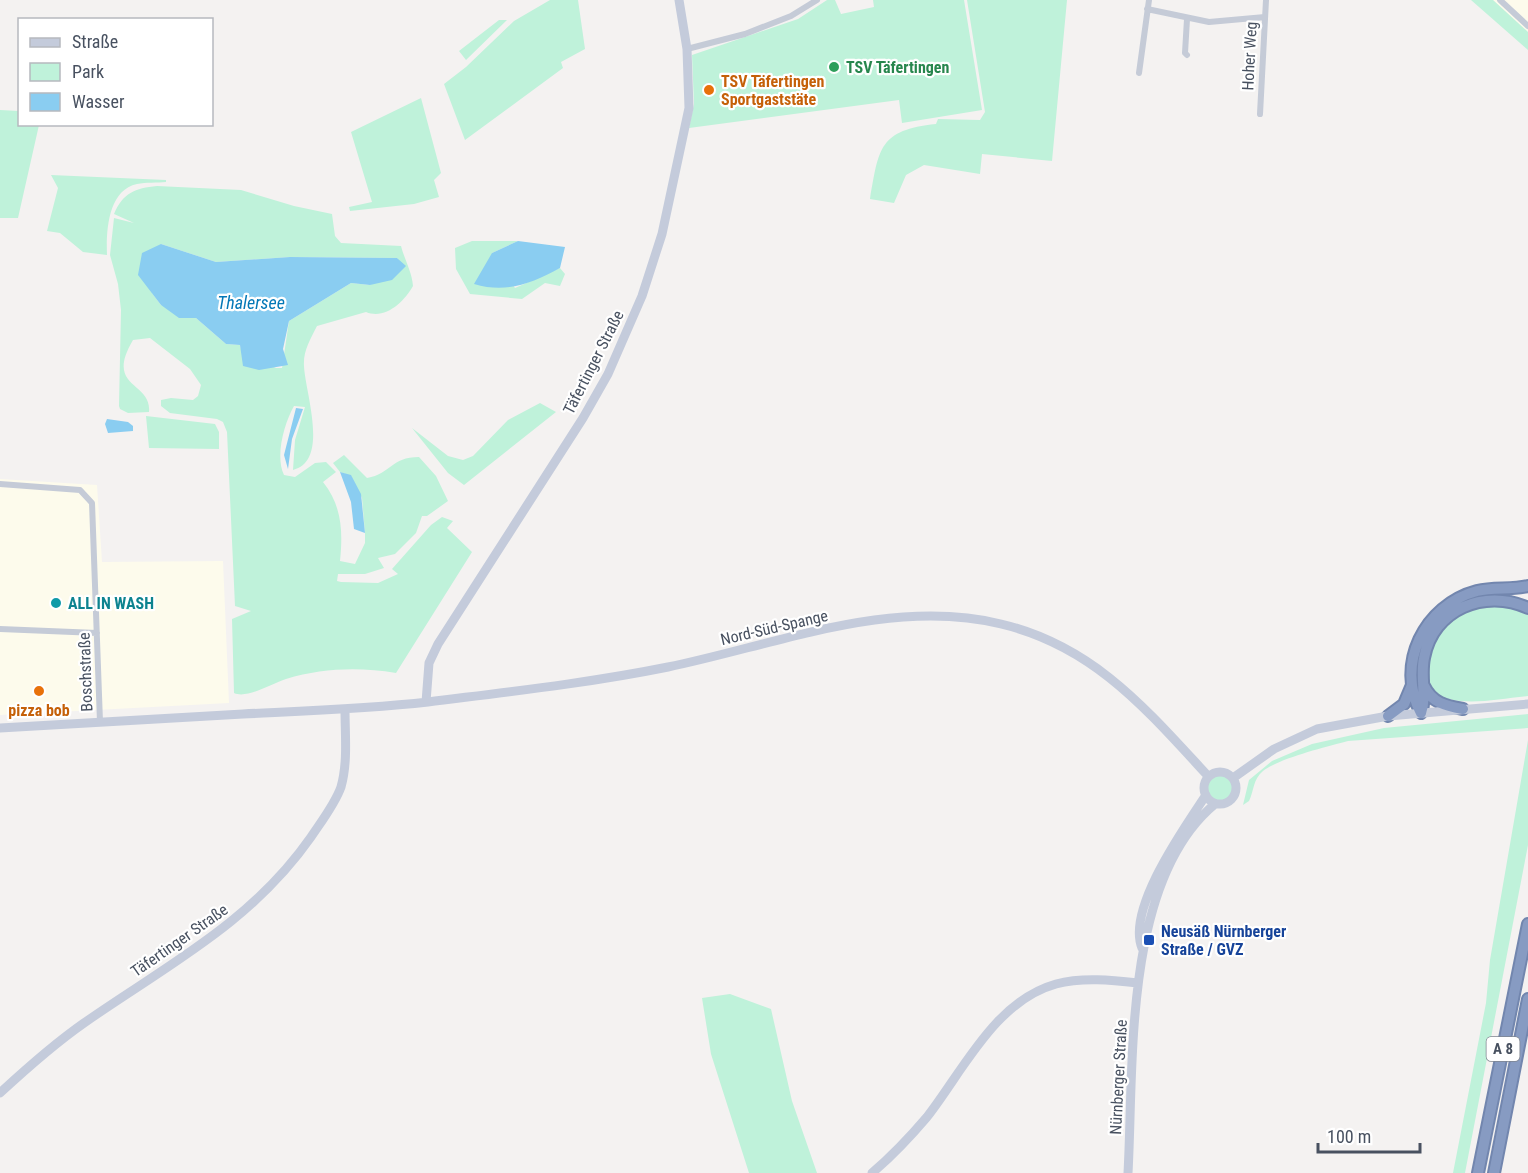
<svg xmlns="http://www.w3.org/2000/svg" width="1528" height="1173" font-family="'Roboto Condensed',sans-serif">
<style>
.commercial{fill:#fdfbec}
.green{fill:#bff2da;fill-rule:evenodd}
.water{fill:#8acdf1}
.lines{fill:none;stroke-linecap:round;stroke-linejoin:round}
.highway-casing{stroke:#7286ae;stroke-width:14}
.street{stroke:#c5cbd7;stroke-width:6}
.secondary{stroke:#c4cbdb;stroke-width:9}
.highway{stroke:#879bc2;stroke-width:10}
.leisure-dot{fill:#2e9e5b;stroke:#fff;stroke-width:2}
.food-dot{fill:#e8710a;stroke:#fff;stroke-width:2}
.culture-dot{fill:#0f9aa8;stroke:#fff;stroke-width:2}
.transit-dot{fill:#1a4fb4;stroke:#fff;stroke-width:2}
.labels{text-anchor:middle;stroke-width:4.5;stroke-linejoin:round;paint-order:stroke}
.shield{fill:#fff;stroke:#7f8590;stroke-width:1.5}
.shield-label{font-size:15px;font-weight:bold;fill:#485160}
.street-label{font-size:16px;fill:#485160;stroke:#fff}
.leisure-label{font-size:16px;font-weight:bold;fill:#27864d;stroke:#fff;text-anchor:start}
.food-label{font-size:16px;font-weight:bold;fill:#c56008;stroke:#fff;text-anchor:start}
.culture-label{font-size:16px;font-weight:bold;fill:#0d838f;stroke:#fff;text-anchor:start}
.transit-label{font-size:16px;font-weight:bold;fill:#164399;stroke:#fff;text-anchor:start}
.water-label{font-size:18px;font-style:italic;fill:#0478b7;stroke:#fff}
</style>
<rect width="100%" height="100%" fill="#f4f2f1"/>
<!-- commercial -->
<path class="commercial" d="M1493,0H1528V32Z
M0,479L97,485L102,562L223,561L229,703L0,715Z"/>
<!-- green -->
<path class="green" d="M550,0H578L585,49L561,62L563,68L465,140L444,84L466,67L514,21Z
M827,0H835L841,14L874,7L873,0H964L982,110L902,123L899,100L689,128L694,104L692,55L798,19Z
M967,0H1067L1052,161L982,154L980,174L924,165L906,175L894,203L870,199C879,148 879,130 936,124L938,119L980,120L985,112Z
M1471,0H1493L1528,32V50Z
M499,20H507L466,60L459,51Z
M421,98L441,173L434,180L439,197L414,204L350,211L349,207L372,202L351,132Z
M0,110L19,111L20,124L39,125L18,218H0Z
M51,175L166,180V182C157,183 146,182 137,184C108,190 106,231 107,255L83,252L60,233L47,231L58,188Z
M157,186L241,190L294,206L332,214L335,236L341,243L401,246C405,261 412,272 413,286C404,302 385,320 366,312L317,326C310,340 303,351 304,366C305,392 330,461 293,470L295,440L305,407L294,406C284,424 275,456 284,475L295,477L315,463L326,462L336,472L323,482C342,506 343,531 340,561L355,564L365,543V533L362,498L351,476L340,472L333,463L344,455L367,478C391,474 391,457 419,457L436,476L448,501L427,516H422L416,533L395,554L378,558L384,568L365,574H338L337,581L341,582L378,583L398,574L392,569L431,525L442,517L453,521L447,528L472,552L396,673C359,667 323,668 286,679C271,684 247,699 234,693L232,619L251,611L235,606L227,432L223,422L217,419L170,413L161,406V400L171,398L193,400L198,396L201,385L190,369L150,338L133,340C104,389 152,381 149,412L128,413L120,409L119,406L121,310L118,284L110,255L114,218L134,223L114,214C123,193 135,188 157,186ZM161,244L216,262L290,257L397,258L400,262L370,285L351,283L289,321L282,368H276L242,353L240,345L226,344L196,318L161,305L152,293Z
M472,241H518L492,253L515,288L560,268L565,274L560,286L545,283L522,299L470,294L456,269L455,248Z
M540,403L556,412L464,485L448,473L412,428L448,456L463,460L473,456L508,420Z
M146,416L215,424L219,432V449L149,448Z
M1478,605H1510L1528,615V696C1495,699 1461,708 1431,693C1420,668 1430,633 1452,616C1459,611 1470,608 1478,605Z
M1528,714V728L1348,741C1326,747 1280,758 1263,771C1253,779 1254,791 1249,801L1243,805L1249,780L1272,761L1312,744L1384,728Z
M1528,740V845L1465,1173H1453L1486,1003L1490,960Z
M1207 788a13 13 0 1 1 26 0a13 13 0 1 1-26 0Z
M730,994L771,1009L792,1101L817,1173H749L711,1054L702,998Z"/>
<!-- water -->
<path class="water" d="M518,241L565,247L560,268C532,283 507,294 474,284L492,253Z
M161,244L216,262L290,257L397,258L406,266L392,280L370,285L351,283L289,321L283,349L288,365L259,370L243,366L240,345L226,344L196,318H179L161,305L138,275L142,253Z
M296,408L303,409L292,439L288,469L284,455Z
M107,419L128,422L133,426V431L108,433L105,424Z
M340,472L351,475L361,494L365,533L354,529L351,502Z"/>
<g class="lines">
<defs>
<path id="highway" d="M1424,686C1432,703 1446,706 1463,709
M1421,713C1395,665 1424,605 1477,591C1494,587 1511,590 1528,586
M1421,713C1427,696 1420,677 1424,658C1433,609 1485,588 1528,608
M1388,716L1404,704L1412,685
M1478,1173L1528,924
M1494,1173L1528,999"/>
</defs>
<!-- highway casing -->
<use href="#highway" class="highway-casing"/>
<!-- street -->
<path class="street" d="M1500,0L1528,26
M1147,9L1209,22L1265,17
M1187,19L1185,53L1187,55
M687,49L745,34L791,16L817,0
M1139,73L1149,0
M1260,114L1266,0
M0,484L80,490L92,503L100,722
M0,629L97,633"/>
<!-- secondary -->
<path class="secondary" d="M426,702L429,663L438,644L583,418L608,374L642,296L662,234L689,108L687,49L679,0
M0,728C81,724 162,718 243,714C304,711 366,709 428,702C507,692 589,683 668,667C775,645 891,597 1001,624C1094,646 1147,710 1208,776
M1204 788a16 16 0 1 1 32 0a16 16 0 1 1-32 0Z
M1233,778L1274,749L1317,729L1388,716L1528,704
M1142,948C1126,909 1185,827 1206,795
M0,1093C27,1068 54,1044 84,1023C167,965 251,923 311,837C321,822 335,804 341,787C348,762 345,735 345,710
M872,1173C892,1156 910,1137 927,1117C963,1071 995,1001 1056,984C1082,977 1112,980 1138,983
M1128,1173C1134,1063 1123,880 1215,804"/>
<!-- highway -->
<use href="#highway" class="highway"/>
</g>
<!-- markers -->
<circle class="leisure-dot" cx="834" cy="67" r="6"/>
<g class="food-dot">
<circle cx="709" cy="90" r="6"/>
<circle cx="39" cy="691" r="6"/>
</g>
<circle class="culture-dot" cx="56" cy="603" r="6"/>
<rect class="transit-dot" x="1143" y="934" width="12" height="12" rx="3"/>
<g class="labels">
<!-- shield labels -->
<rect class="shield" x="1486.5" y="1037" width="33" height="24" rx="4.5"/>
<g class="shield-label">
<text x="1503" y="1054">A 8</text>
</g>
<!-- street labels -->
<g class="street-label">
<text transform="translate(1249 56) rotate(-87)" y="6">Hoher Weg</text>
<text transform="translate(593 362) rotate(-63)" y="6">Täfertinger Straße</text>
<text transform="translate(774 627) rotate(-13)" y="6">Nord-Süd-Spange</text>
<text transform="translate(85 672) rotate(-92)" y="6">Boschstraße</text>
<text transform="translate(179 940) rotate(-35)" y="6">Täfertinger Straße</text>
<text transform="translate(1118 1077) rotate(-87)" y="6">Nürnberger Straße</text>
</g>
<!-- leisure labels -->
<g class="leisure-label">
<text x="846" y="73">TSV Täfertingen</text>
</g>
<!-- food labels -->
<g class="food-label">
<text x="721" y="87">TSV Täfertingen<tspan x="721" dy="18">Sportgaststäte</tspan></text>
<text x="39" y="716" text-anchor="middle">pizza bob</text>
</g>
<!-- culture labels -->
<g class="culture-label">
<text x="68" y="609">ALL IN WASH</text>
</g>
<!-- transit labels -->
<g class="transit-label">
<text x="1161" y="937">Neusäß Nürnberger<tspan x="1161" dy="18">Straße / GVZ</tspan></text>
</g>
<!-- water labels -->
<g class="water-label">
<text x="251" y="309">Thalersee</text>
</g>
</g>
<!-- legend -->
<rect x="18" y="18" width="195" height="108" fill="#ffffff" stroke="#b6b9bf" stroke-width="1.5"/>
<rect x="30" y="38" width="30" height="9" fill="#c4cbdb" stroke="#b6b9bf" stroke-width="1.5"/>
<text x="72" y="48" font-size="18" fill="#485160">Straße</text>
<rect x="30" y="63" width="30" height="18" fill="#bff2da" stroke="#b6b9bf" stroke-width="1.5"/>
<text x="72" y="78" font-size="18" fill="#485160">Park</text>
<rect x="30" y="93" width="30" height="18" fill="#8acdf1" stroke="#b6b9bf" stroke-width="1.5"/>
<text x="72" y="108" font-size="18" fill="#485160">Wasser</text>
<!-- scale -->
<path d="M1318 1143v9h102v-9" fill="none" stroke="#485160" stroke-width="3"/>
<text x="1327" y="1143" font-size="18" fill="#485160" stroke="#ffffff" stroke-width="4.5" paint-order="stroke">100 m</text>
</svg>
